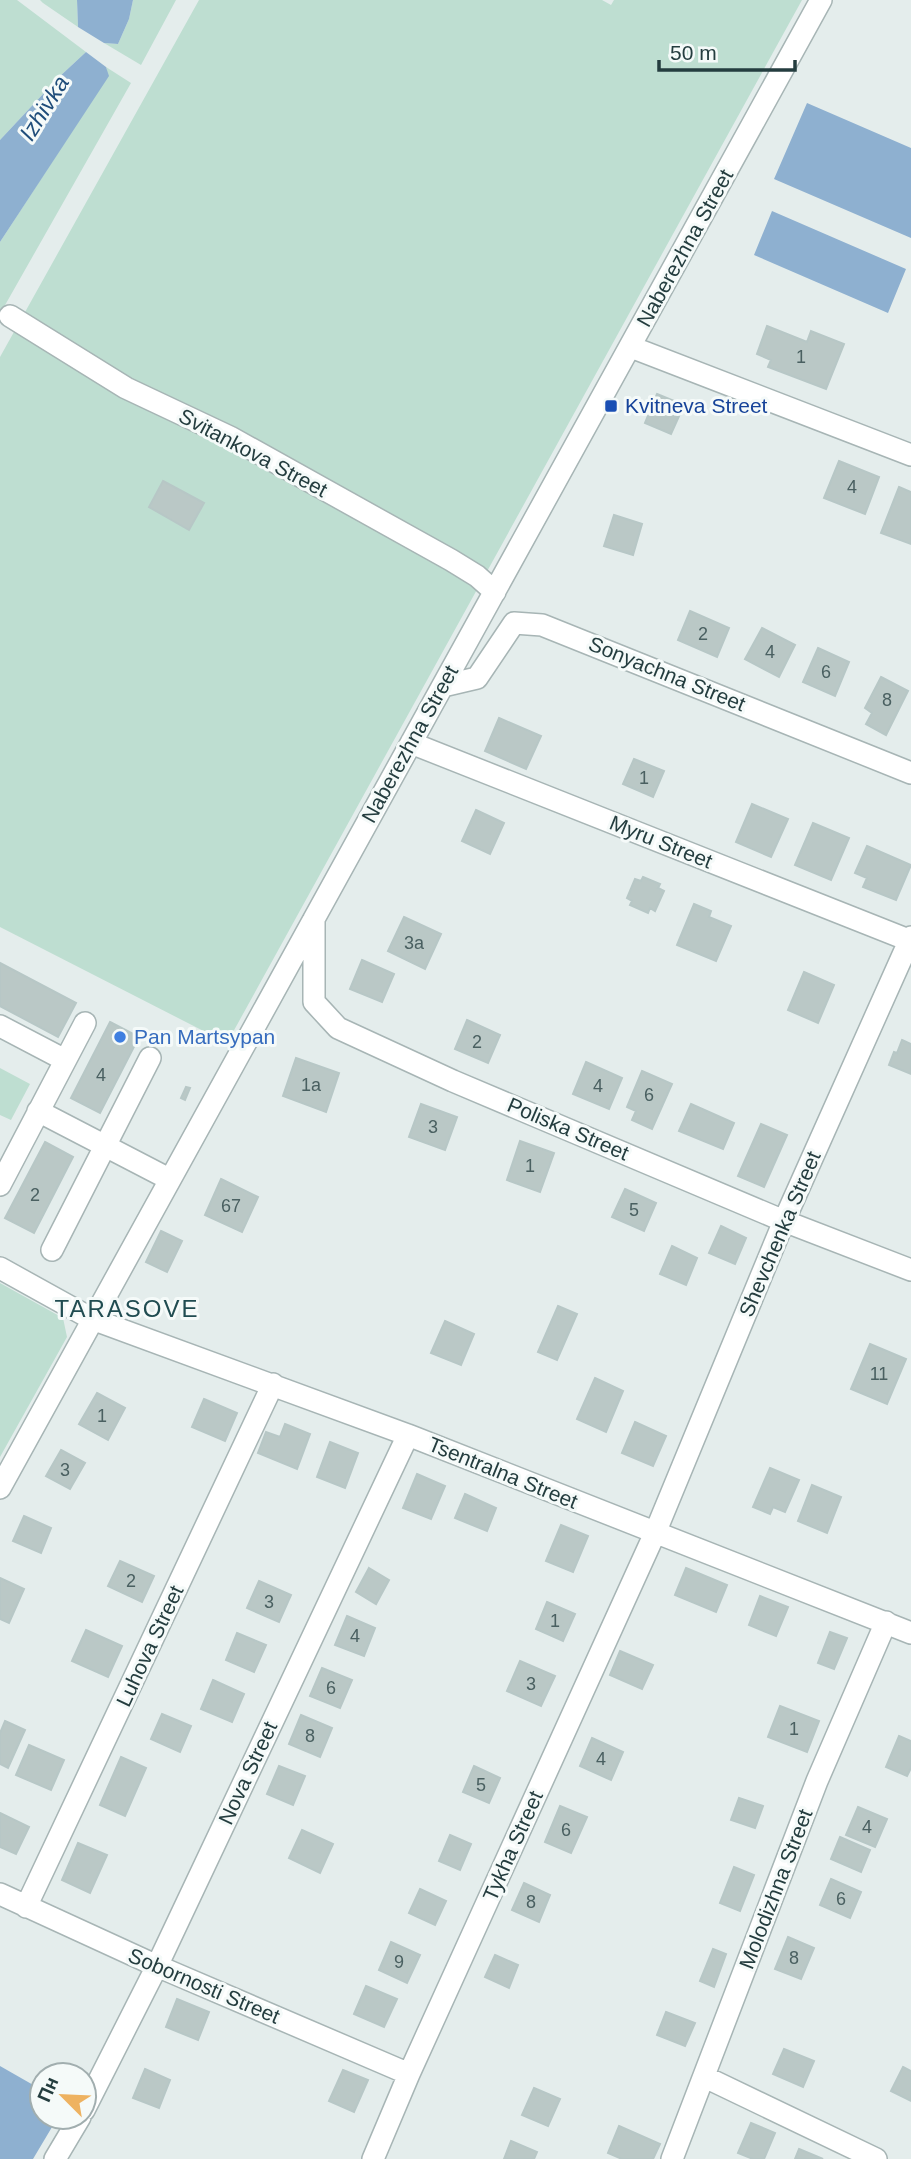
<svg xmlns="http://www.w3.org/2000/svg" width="911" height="2159" font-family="Helvetica,sans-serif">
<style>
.green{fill:#beded1}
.water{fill:#8eb0d0}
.building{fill:#bac8c6;stroke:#b7c7c6;stroke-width:2}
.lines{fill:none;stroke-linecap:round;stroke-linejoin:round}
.minor-casing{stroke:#a7b5b5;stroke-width:24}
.minor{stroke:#fff;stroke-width:21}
.transit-dot{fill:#1a4fb4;stroke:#f5faf9;stroke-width:2.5}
.shop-dot{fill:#3f7fe0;stroke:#f5faf9;stroke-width:2.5}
.labels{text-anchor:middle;stroke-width:6;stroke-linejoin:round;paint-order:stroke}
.number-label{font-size:18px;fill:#4a6061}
.street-label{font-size:21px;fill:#243d3f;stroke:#f5faf9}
.transit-label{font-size:21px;fill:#164399;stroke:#f5faf9;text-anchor:start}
.shop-label{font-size:21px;fill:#366cbe;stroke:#f5faf9;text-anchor:start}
.water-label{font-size:23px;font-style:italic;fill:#1f4d7a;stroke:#f5faf9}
.quarter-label{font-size:24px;letter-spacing:2px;fill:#204c51;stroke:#f5faf9}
</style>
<rect width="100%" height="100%" fill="#e4edec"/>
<!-- green -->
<path class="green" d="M0,0H17L86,52L58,78L0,140Z
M40,0H77L78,27L43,3Z
M133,0H176L141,65L104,43L118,44L129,19Z
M199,0H602L611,5L614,0H802L227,1043L0,927V357Z
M106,67L131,83L0,314V242L108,76Z
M0,1068L30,1084L11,1120L0,1115Z
M0,1283L63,1318L67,1337L0,1457Z"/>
<!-- water -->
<path class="water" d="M77,0H133L129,19L118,44L104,43L78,27Z
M86,52L106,67L109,76L0,242V140L58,78Z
M807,103L911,148V238L774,179Z
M772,211L906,269L888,313L754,255Z
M0,2066L42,2090V2117H58L33,2159H0Z"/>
<!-- building -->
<path class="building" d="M767,326L807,342L811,331L844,344L826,389L768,367L771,360L757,354Z
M657,394L684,405L671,434L645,423Z
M839,461L879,477L865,514L824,498Z
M163,481L204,503L189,530L149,507Z
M899,487L911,492V544L881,533Z
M614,515L642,524L633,555L604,546Z
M690,611L729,628L717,657L678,640Z
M762,628L795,645L779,677L745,659Z
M818,648L849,662L835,696L803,682Z
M881,677L908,691L886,735L866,724L872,713L865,708Z
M499,718L541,736L526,769L485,751Z
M634,759L664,771L653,797L623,784Z
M752,804L788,819L771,857L736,842Z
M476,810L504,823L490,854L462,841Z
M813,823L849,838L831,880L795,865Z
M867,846L911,865L896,900L863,887L867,878L855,873Z
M643,877L660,884L658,888L664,891L655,911L650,908L648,913L630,905L632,901L627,898L635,879L641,881Z
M694,904L711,911L709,917L731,926L716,961L677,945Z
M404,917L441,934L425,969L388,951Z
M362,960L394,974L382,1002L350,989Z
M0,963L76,1003L58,1037L0,1006Z
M804,972L834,985L818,1023L788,1010Z
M467,1020L500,1035L488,1063L455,1049Z
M110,1022L139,1037L100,1113L71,1098Z
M902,1040L911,1044V1074L889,1065L894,1052L897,1053Z
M296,1058L339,1073L326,1112L283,1096Z
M586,1062L622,1078L609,1109L573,1094Z
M642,1071L672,1084L652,1129L632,1120L636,1111L627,1107Z
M186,1087L190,1088L185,1100L181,1098Z
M421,1104L457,1117L445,1150L409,1137Z
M691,1104L734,1123L723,1149L679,1131Z
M761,1124L787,1135L764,1187L738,1176Z
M520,1141L554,1153L540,1192L507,1180Z
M45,1142L73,1157L34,1233L5,1218Z
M221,1179L258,1197L242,1232L205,1215Z
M625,1189L656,1203L644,1231L612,1217Z
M721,1226L746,1238L735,1264L709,1253Z
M161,1231L182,1241L167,1272L146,1262Z
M672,1246L697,1258L686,1285L660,1274Z
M558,1306L577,1314L557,1360L538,1352Z
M445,1321L474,1334L461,1365L431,1353Z
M870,1344L906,1359L887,1404L851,1389Z
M595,1378L623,1391L606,1432L577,1419Z
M97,1393L125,1408L108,1440L79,1424Z
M204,1399L237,1413L225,1441L192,1427Z
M635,1422L666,1436L653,1466L622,1453Z
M285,1424L310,1434L297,1469L258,1453L266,1432L280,1437Z
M330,1442L358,1453L345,1488L317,1477Z
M61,1450L85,1463L70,1489L46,1476Z
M770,1468L799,1480L785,1512L773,1507L770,1514L753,1507Z
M417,1474L445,1486L431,1519L403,1508Z
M812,1485L841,1497L827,1533L798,1521Z
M465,1494L496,1508L487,1531L455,1518Z
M24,1516L51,1528L41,1553L13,1541Z
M561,1525L588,1536L573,1572L546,1561Z
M120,1561L154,1576L142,1602L108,1586Z
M369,1568L389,1580L376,1604L356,1592Z
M686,1568L727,1585L716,1612L675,1595Z
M0,1578L24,1589L9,1623L0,1619Z
M259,1581L291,1595L279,1622L247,1608Z
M760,1596L788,1607L776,1636L749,1625Z
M547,1602L575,1614L563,1641L536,1629Z
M347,1616L375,1628L364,1656L335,1645Z
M86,1630L122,1646L108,1677L72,1661Z
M830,1632L847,1638L834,1669L818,1663Z
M237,1633L266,1645L254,1672L226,1660Z
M620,1651L653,1665L642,1689L610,1675Z
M520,1661L555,1676L541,1706L507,1691Z
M322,1668L352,1680L340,1708L310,1696Z
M213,1680L244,1694L232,1722L201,1709Z
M780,1706L819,1721L807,1752L768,1737Z
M162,1714L191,1726L180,1752L151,1739Z
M301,1715L332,1728L320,1757L289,1744Z
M5,1721L25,1730L8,1768L0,1764V1733Z
M899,1736L911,1741V1768L907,1776L886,1767Z
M592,1738L623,1752L611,1780L580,1766Z
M29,1745L64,1760L51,1790L16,1775Z
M121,1757L146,1768L125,1816L100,1805Z
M279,1766L305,1776L293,1805L267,1794Z
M474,1766L500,1778L489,1803L463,1792Z
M739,1798L763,1806L755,1828L731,1820Z
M560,1806L587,1817L571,1853L545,1842Z
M858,1807L887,1819L875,1847L846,1835Z
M0,1813L29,1827L16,1854L0,1847Z
M302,1830L333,1844L320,1873L289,1858Z
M450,1835L471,1844L460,1870L439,1861Z
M840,1837L870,1850L861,1872L831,1859Z
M78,1843L107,1855L90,1893L62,1880Z
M734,1867L754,1875L740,1911L720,1903Z
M831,1879L861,1892L850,1918L820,1905Z
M524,1883L550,1895L539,1922L512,1910Z
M420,1889L446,1901L435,1925L409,1913Z
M788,1937L814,1948L801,1979L775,1969Z
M391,1942L420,1955L407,1983L379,1970Z
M713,1949L726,1954L714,1987L700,1981Z
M495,1955L518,1965L509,1988L485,1977Z
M366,1986L397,1999L384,2027L354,2014Z
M177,1999L209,2012L198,2040L166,2027Z
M666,2012L695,2023L685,2046L657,2035Z
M784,2049L814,2061L803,2087L773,2074Z
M903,2067L911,2071V2101L891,2091Z
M145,2069L170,2080L159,2108L133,2098Z
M343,2070L368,2080L354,2112L329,2101Z
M534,2088L560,2099L548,2126L522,2115Z
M751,2123L775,2133L764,2159H753L738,2153Z
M619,2126L660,2144L653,2159H622L608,2153Z
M511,2141L537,2152L534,2159H504Z
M799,2149L823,2159H795Z"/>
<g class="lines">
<defs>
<path id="minor" d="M10,316L126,388L230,437L451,560L477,576L495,592
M631,347L911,455
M443,686L477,678L514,623L542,625L911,773
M411,743L911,941
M314,919V1002L338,1028L453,1081L784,1221L911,1270
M0,1026L65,1060
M38,1111L169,1179
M0,1185L85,1023
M52,1250L150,1058
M0,1268L92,1319L408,1435L911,1633
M0,1488L821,0
M0,1894L157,1966L409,2074
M26,1907L273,1384
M705,2077L876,2159
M84,2110L157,1966L408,1435
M55,2159L80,2117
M373,2159L409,2074L655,1533L784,1221L911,937
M672,2159L817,1781L886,1622"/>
</defs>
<!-- minor casing -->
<use href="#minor" class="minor-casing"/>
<!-- minor -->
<use href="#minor" class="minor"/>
</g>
<!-- markers -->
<rect class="transit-dot" x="604" y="399" width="14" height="14" rx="3.5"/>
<circle class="shop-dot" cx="120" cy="1037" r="7"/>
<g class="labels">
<!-- number labels -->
<g class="number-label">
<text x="801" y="363">1</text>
<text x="852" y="493">4</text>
<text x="703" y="640">2</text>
<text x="770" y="658">4</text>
<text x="826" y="678">6</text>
<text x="887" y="706">8</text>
<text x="644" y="784">1</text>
<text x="414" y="949">3а</text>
<text x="477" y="1048">2</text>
<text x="101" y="1081">4</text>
<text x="311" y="1091">1а</text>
<text x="598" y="1092">4</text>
<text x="649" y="1101">6</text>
<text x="433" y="1133">3</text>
<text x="530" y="1172">1</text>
<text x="35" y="1201">2</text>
<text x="231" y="1212">67</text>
<text x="634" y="1216">5</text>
<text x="879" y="1380">11</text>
<text x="102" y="1422">1</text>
<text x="65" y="1476">3</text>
<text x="131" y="1587">2</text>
<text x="269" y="1608">3</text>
<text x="555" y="1627">1</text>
<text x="355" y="1642">4</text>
<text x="531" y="1690">3</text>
<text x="331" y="1694">6</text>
<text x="794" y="1735">1</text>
<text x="310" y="1742">8</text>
<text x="601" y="1765">4</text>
<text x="481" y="1791">5</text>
<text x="867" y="1833">4</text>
<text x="566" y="1836">6</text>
<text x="841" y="1905">6</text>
<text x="531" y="1908">8</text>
<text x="794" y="1964">8</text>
<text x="399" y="1968">9</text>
</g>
<!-- street labels -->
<g class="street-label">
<text transform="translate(685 248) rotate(-61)" y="7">Naberezhna Street</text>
<text transform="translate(253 453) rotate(28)" y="7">Svitankova Street</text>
<text transform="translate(667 674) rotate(22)" y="7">Sonyachna Street</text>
<text transform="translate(410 744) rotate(-61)" y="7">Naberezhna Street</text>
<text transform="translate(661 842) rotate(22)" y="7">Myru Street</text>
<text transform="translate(568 1129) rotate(23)" y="7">Poliska Street</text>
<text transform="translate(780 1234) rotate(-67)" y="7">Shevchenka Street</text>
<text transform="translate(503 1473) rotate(22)" y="7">Tsentralna Street</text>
<text transform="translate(150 1646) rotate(-65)" y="7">Luhova Street</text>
<text transform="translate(248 1773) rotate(-65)" y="7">Nova Street</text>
<text transform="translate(513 1846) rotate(-66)" y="7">Tykha Street</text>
<text transform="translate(776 1889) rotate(-69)" y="7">Molodizhna Street</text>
<text transform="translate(204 1986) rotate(23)" y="7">Sobornosti Street</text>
</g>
<!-- transit labels -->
<g class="transit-label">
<text x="625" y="413">Kvitneva Street</text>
</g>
<!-- shop labels -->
<g class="shop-label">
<text x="134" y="1044">Pan Martsypan</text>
</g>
<!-- water labels -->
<g class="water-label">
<text transform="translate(44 108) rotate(-58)" y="8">Izhivka</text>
</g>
<!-- quarter labels -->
<g class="quarter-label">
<text x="127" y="1317">TARASOVE</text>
</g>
</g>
<!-- north arrow -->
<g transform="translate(63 2096) rotate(294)"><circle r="33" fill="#f5faf9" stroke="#a1aeaf" stroke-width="2"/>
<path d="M0-5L12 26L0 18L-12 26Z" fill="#eeb261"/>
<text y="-10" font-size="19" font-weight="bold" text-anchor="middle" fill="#243d3f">Пн</text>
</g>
<!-- scale -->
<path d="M659 60v10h136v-10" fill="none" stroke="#243d3f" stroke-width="3.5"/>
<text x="670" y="60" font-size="21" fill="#243d3f" stroke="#f5faf9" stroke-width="5" paint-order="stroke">50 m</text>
</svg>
